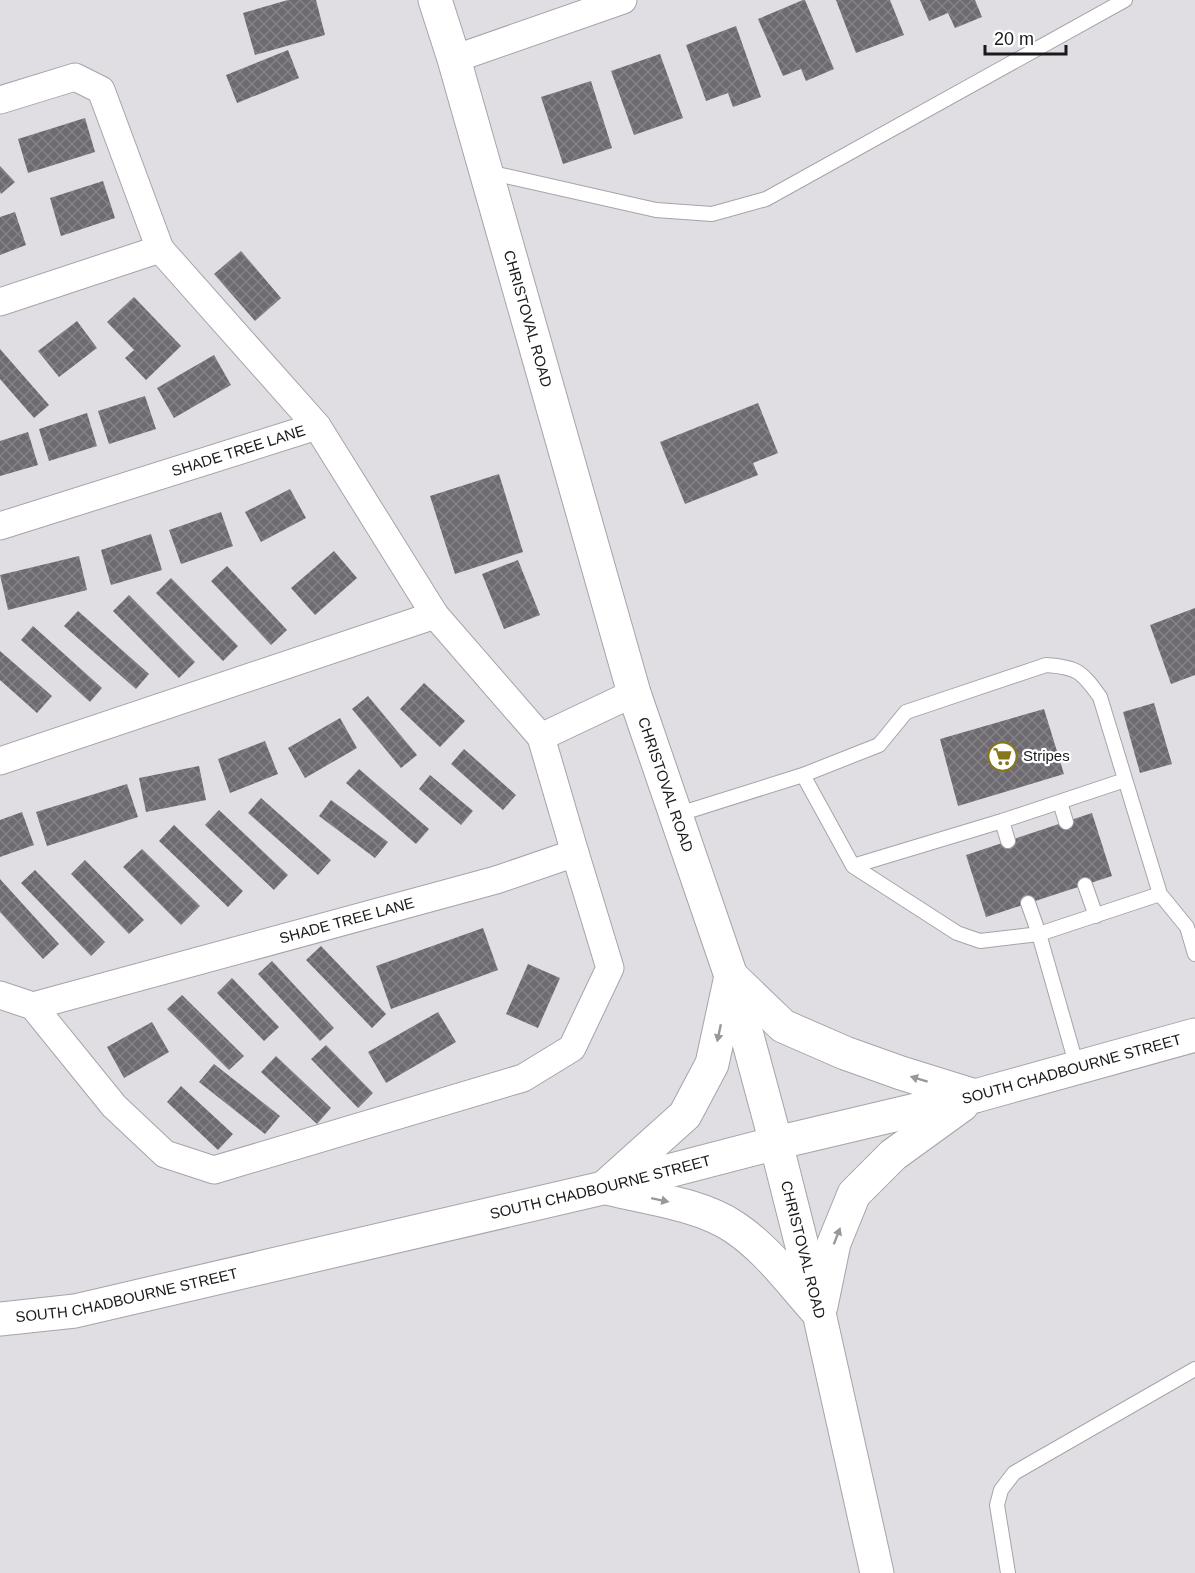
<svg xmlns="http://www.w3.org/2000/svg" width="1195" height="1573" font-family="Arial,sans-serif">
<style>
.building{fill:url(#building-cross-hatch)}
.lines{fill:none;stroke-linecap:round;stroke-linejoin:round}
.service-casing{stroke:#a6a3aa;stroke-width:16}
.minor-casing{stroke:#a6a3aa;stroke-width:29}
.tertiary-casing{stroke:#a6a3aa;stroke-width:35}
.secondary-casing{stroke:#a6a3aa;stroke-width:35}
.service{stroke:#fff;stroke-width:14}
.minor{stroke:#fff;stroke-width:27}
.tertiary{stroke:#fff;stroke-width:33}
.secondary{stroke:#fff;stroke-width:33}
.oneway{fill:#989898}
.labels{text-anchor:middle;stroke-width:4.5;stroke-linejoin:round;paint-order:stroke}
.street-label{font-size:15px;fill:#1a191b;stroke:#fff}
.poi-label{font-size:15px;fill:#1a191b;stroke:#fff;text-anchor:start}
</style>
<defs>
<pattern id="building-cross-hatch" width="8" height="8" patternUnits="userSpaceOnUse" patternTransform="scale(1.5)"><rect width="8" height="8" fill="#6e6a71"/><path d="M0 0l8 8M0 8l8-8" fill="none" stroke="#858287"/></pattern>
</defs>
<rect width="100%" height="100%" fill="#e0dde3"/>
<!-- building -->
<path class="building" d="M288,0H316L325,35L255,55L243,13Z
M803,0H805L834,69L806,81L801,69L783,76L758,19Z
M836,0H890L904,35L856,53Z
M920,0H975L982,17L955,28L948,13L929,21Z
M736,26L761,97L733,107L728,93L706,101L686,45Z
M288,50L299,78L237,103L226,75Z
M660,54L683,118L634,135L611,71Z
M591,81L612,148L563,164L541,97Z
M85,118L95,152L28,173L18,139Z
M0,166L15,182L1,194L0,192Z
M103,181L115,218L61,236L50,198Z
M15,212L26,245L0,255V217Z
M241,251L281,298L255,321L214,274Z
M134,297L181,346L146,380L125,358L134,350L107,322Z
M77,321L97,348L59,377L38,351Z
M0,349L49,405L34,418L0,379Z
M214,355L231,385L174,418L157,388Z
M145,396L156,429L109,444L98,411Z
M758,403L778,453L753,463L758,475L685,504L660,442Z
M87,413L97,446L49,461L39,429Z
M28,432L38,465L0,476V441Z
M499,474L523,552L455,574L430,496Z
M290,489L306,518L261,542L245,512Z
M221,512L233,546L181,564L169,530Z
M151,534L162,570L111,585L101,550Z
M334,551L357,578L315,615L291,588Z
M79,556L87,590L8,610L0,575Z
M518,560L540,615L504,629L482,574Z
M227,566L287,630L271,645L211,581Z
M171,578L238,646L223,661L156,593Z
M129,595L195,662L179,678L113,611Z
M1195,608V675L1171,684L1150,625Z
M78,611L149,674L136,689L64,626Z
M33,626L102,688L90,702L21,640Z
M0,651L52,696L37,713L0,680Z
M424,683L465,721L440,747L400,709Z
M368,696L417,755L401,768L352,709Z
M1154,703L1172,764L1140,773L1123,712Z
M1044,709L1064,774L958,806L940,739Z
M340,718L357,748L305,778L288,748Z
M265,741L278,774L230,793L218,759Z
M464,749L516,795L503,810L451,764Z
M199,766L206,800L146,812L139,778Z
M359,769L429,829L416,844L346,783Z
M430,775L473,811L461,825L419,789Z
M127,784L138,817L47,846L36,812Z
M261,798L331,860L318,875L248,813Z
M331,800L388,842L375,858L319,816Z
M219,810L288,875L274,890L205,825Z
M22,812L34,845L0,857V820Z
M1092,813L1112,876L986,917L966,855Z
M174,825L243,891L228,907L159,841Z
M142,849L200,906L181,925L123,867Z
M85,860L144,920L129,934L71,874Z
M35,870L105,942L91,956L21,883Z
M0,879L59,944L43,959L0,912Z
M483,928L498,970L391,1009L376,966Z
M321,946L386,1014L372,1028L306,960Z
M272,961L334,1028L320,1041L258,974Z
M528,964L560,978L538,1028L506,1014Z
M232,978L279,1027L264,1041L217,993Z
M182,995L244,1056L229,1070L167,1009Z
M438,1012L456,1042L386,1083L368,1052Z
M152,1022L169,1052L124,1078L107,1047Z
M326,1045L373,1093L358,1108L311,1059Z
M276,1056L331,1108L317,1124L261,1072Z
M214,1064L280,1116L265,1134L199,1082Z
M181,1086L233,1134L218,1150L167,1102Z"/>
<g class="lines">
<defs>
<path id="service" d="M488,172L656,210L712,214L766,199L1125,0
M803,775L879,745L906,712L1046,665C1078,667 1082,672 1100,697L1160,894
M1060,802L1066,822
M676,815L803,775L853,866L957,933L980,941L1039,934L1028,903
M1002,821L1008,841
M853,866L1002,821L1125,780
M1085,885L1096,916
M1077,1067L1039,934L1160,894L1187,927L1195,954
M1008,1573L997,1505L1001,1490L1014,1473L1195,1369"/>
<g id="minor">
<path d="M454,59L623,0"/>
<path d="M0,100L75,77L101,90L160,249"/>
<path d="M0,302L160,249L317,426"/>
<path id="s1" d="M0,526L317,426L435,615L541,737"/>
<path d="M0,761L435,615"/>
<path id="s2" d="M0,995L33,1006L496,880L575,853L541,737L634,693"/>
<path d="M33,1006L114,1106L165,1154L214,1170L523,1078L572,1048L610,968L575,853"/>
</g>
<g id="tertiary">
<path id="s3" d="M435,0L454,59L634,693L731,976L776,1143"/>
</g>
<g id="secondary">
<path d="M731,976L783,1026L845,1053L901,1073L975,1096"/>
<path id="s4" d="M776,1143L819,1313L877,1573"/>
<path d="M607,1185L685,1115L712,1064L731,976"/>
<path d="M611,1189C649,1198 702,1205 734,1227C766,1248 790,1281 815,1309"/>
<path d="M821,1306L834,1243L854,1194L893,1155L962,1105"/>
<path id="s5" d="M0,1319L75,1311L603,1188L776,1143L975,1096L1195,1035"/>
</g>
</defs>
<!-- service casing -->
<use href="#service" class="service-casing"/>
<!-- minor casing -->
<use href="#minor" class="minor-casing"/>
<!-- tertiary casing -->
<use href="#tertiary" class="tertiary-casing"/>
<!-- secondary casing -->
<use href="#secondary" class="secondary-casing"/>
<!-- service -->
<use href="#service" class="service"/>
<!-- minor -->
<use href="#minor" class="minor"/>
<!-- tertiary -->
<use href="#tertiary" class="tertiary"/>
<!-- secondary -->
<use href="#secondary" class="secondary"/>
</g>
<!-- one-way arrows -->
<defs><path id="oneway-solid" d="M-6-.8H1V-3.2L6.5 0L1 3.2V.8H-6Z" transform="scale(1.5)"/></defs>
<g class="oneway">
<use href="#oneway-solid" transform="translate(719 1033) rotate(102)"/>
<use href="#oneway-solid" transform="translate(919 1079) rotate(-163)"/>
<use href="#oneway-solid" transform="translate(660 1200) rotate(12)"/>
<use href="#oneway-solid" transform="translate(837 1236) rotate(-69)"/>
</g>
<!-- icons -->
<defs>
<symbol id="supermarket-ring" viewBox="-11 -11 22 22"><circle r="9.5" fill="#fff" stroke="#87771b" stroke-width="1.5"/><path d="M-6-5.5h2.5l.6 2H6L4.5 2H-2.5L-4.4-4H-6ZM-1.5 3.2a1.3 1.3 0 1 0 .1 0ZM3 3.2a1.3 1.3 0 1 0 .1 0Z" fill="#87771b"/></symbol>
</defs>
<g fill-rule="evenodd">
<use href="#supermarket-ring" x="986" y="740" width="33" height="33"/>
</g>
<g class="labels">
<!-- street labels -->
<g class="street-label">
<text dy="5" stroke="none"><textPath href="#s3" startOffset="332">CHRISTOVAL ROAD</textPath></text>
<text dy="5" stroke="none"><textPath href="#s1" startOffset="250">SHADE TREE LANE</textPath></text>
<text dy="5" stroke="none"><textPath href="#s3" startOffset="818">CHRISTOVAL ROAD</textPath></text>
<text dy="5" stroke="none"><textPath href="#s2" startOffset="360">SHADE TREE LANE</textPath></text>
<text dy="5" stroke="none"><textPath href="#s5" startOffset="1101">SOUTH CHADBOURNE STREET</textPath></text>
<text dy="5" stroke="none"><textPath href="#s5" startOffset="615">SOUTH CHADBOURNE STREET</textPath></text>
<text dy="5" stroke="none"><textPath href="#s4" startOffset="110">CHRISTOVAL ROAD</textPath></text>
<text dy="5" stroke="none"><textPath href="#s5" startOffset="129">SOUTH CHADBOURNE STREET</textPath></text>
</g>
<!-- poi labels -->
<g class="poi-label">
<text x="1023" y="761">Stripes</text>
</g>
</g>
<!-- scale -->
<path d="M985 45v9h81v-9" fill="none" stroke="#1a191b" stroke-width="3"/>
<text x="994" y="45" font-size="18" fill="#1a191b" stroke="#ffffff" stroke-width="4.5" paint-order="stroke">20 m</text>
</svg>
